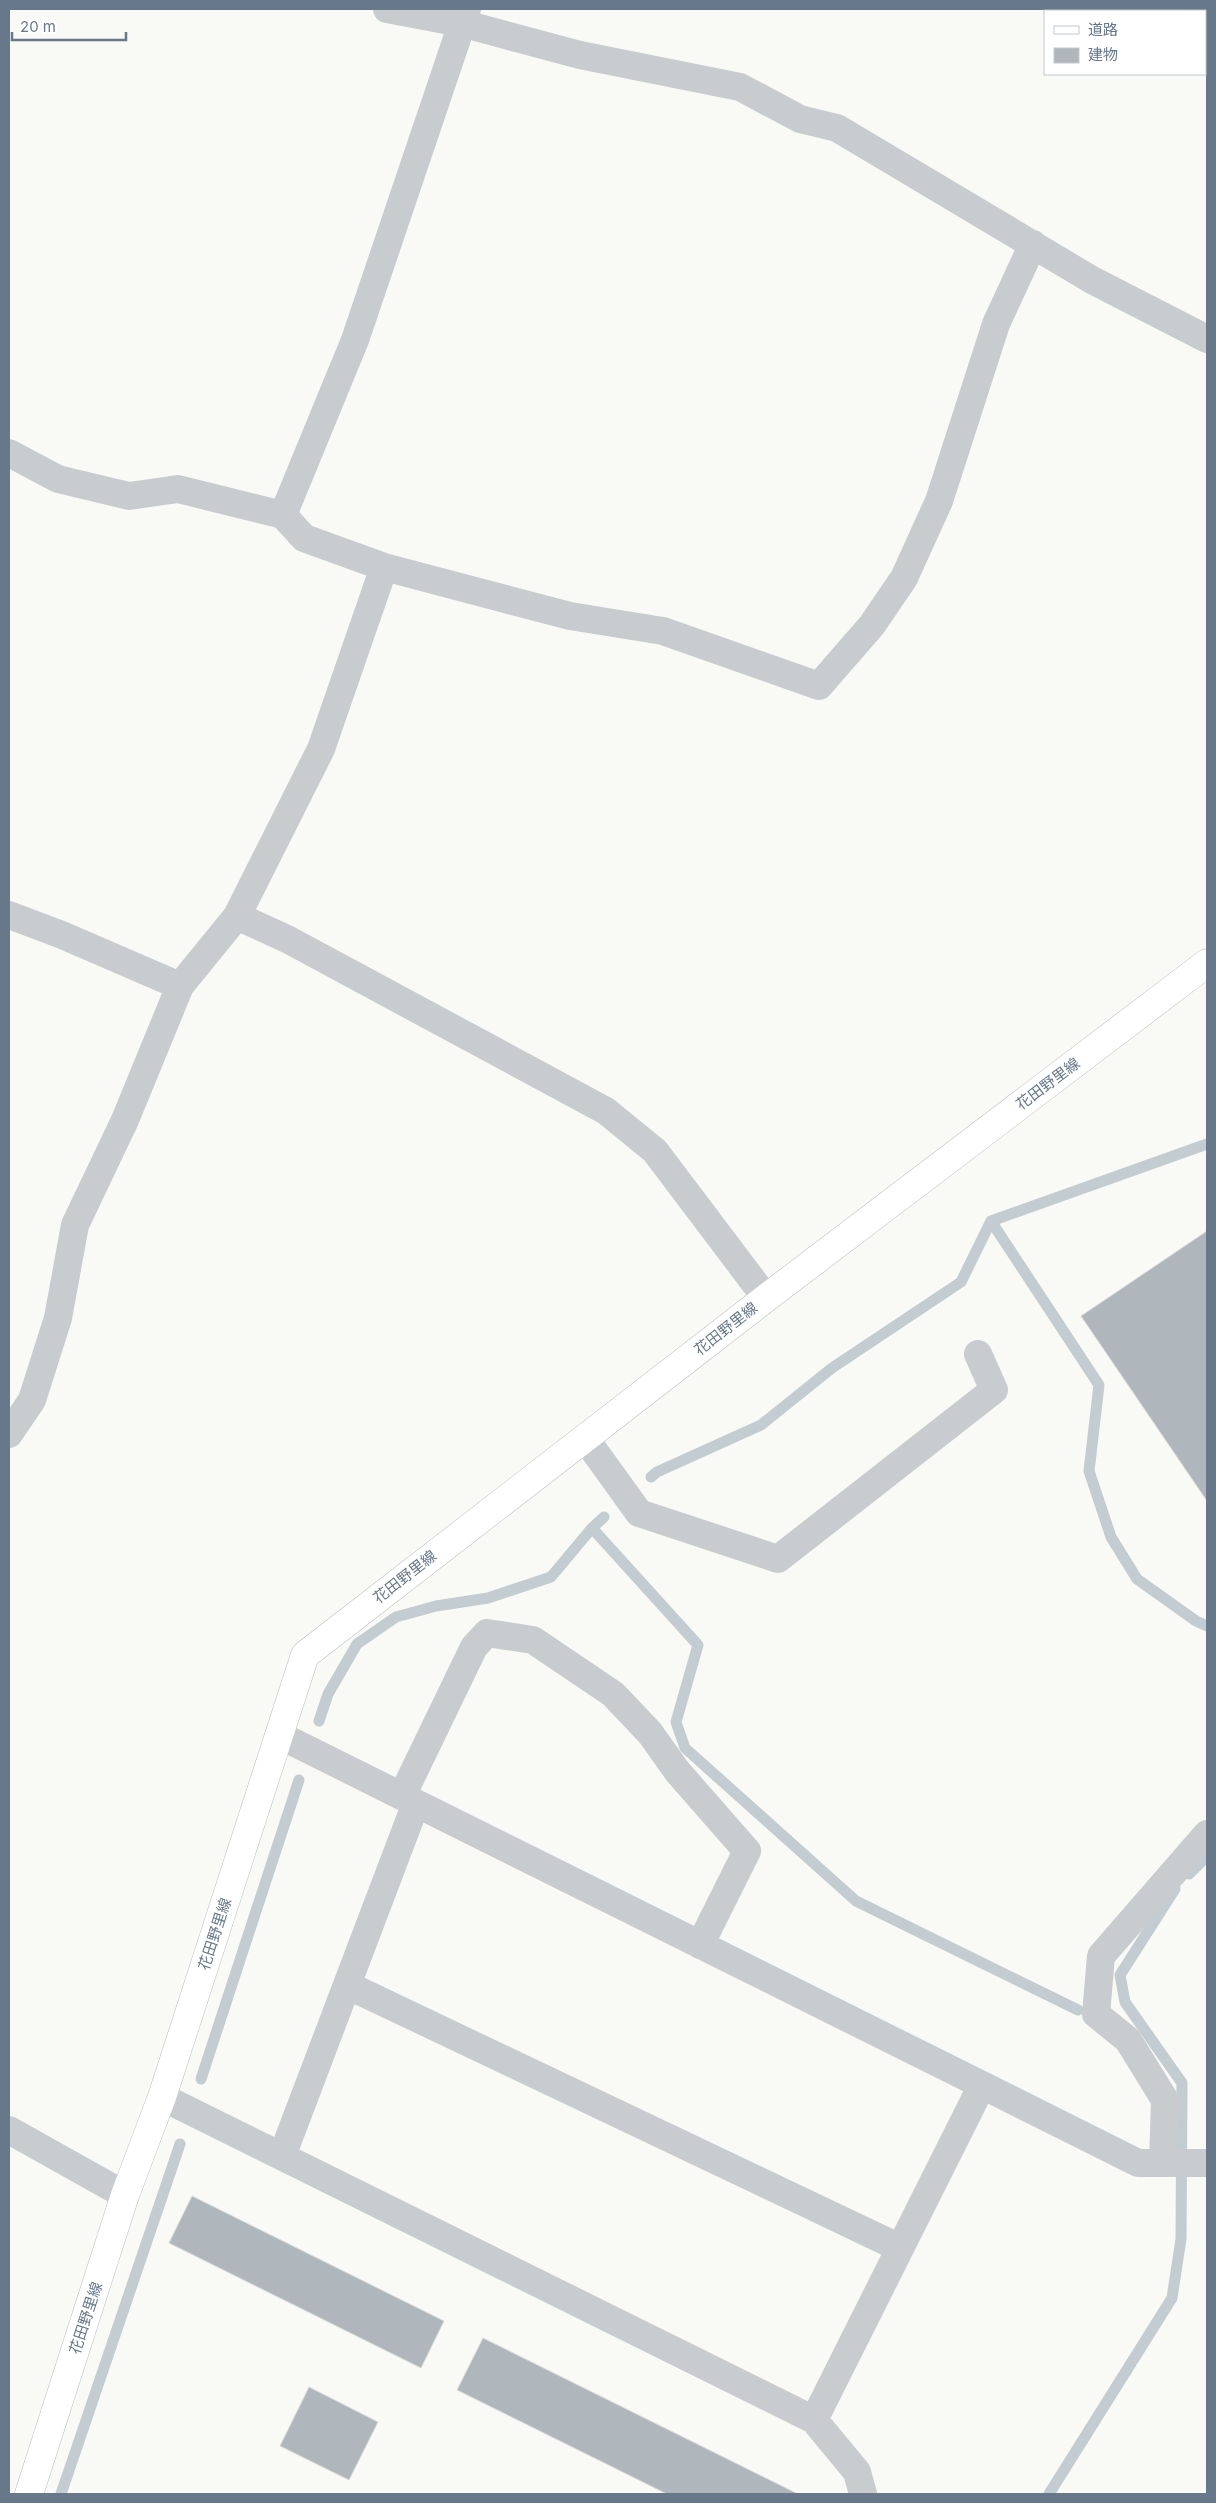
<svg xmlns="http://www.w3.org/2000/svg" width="1216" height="2503" font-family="Inter,'Noto Sans JP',sans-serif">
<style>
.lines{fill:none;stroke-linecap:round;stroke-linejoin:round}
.stream{stroke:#c2ccd1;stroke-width:11}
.building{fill:#afb7bd;stroke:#dadad8}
.major-casing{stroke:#bbbfc3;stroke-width:29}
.minor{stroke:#c8cccf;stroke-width:28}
.major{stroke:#fff;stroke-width:28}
.labels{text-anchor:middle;stroke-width:5;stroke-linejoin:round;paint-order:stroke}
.street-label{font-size:15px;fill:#667889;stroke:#fff}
</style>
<rect width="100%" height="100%" fill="#f9f9f6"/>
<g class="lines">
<!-- stream -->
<path class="stream" d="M1207,1144L991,1221L1099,1385L1089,1471L1111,1537L1137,1579L1196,1621L1207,1626
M651,1477L657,1472L761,1425L832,1368L961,1282L991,1221
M592,1528L698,1645L676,1722L685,1748L856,1901L1078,2010
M319,1721L328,1694L357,1644L396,1617L436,1606L488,1598L551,1577L592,1528L604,1517
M1189,1874L1207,1856
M201,2079L299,1780
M61,2494L180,2144
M1049,2494L1172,2298L1181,2239L1182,2083L1125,2002L1120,1975L1175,1889"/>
</g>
<!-- building -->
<path class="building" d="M1207,1231V1501L1081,1316Z
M192,2196L444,2321L421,2368L169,2243Z
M483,2338L798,2494H667L457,2390Z
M309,2387L378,2422L349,2480L280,2446Z"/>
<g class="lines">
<defs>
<path id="major" d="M29,2494L125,2195L162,2097L305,1655L766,1298L1207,963"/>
</defs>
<!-- major casing -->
<use href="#major" class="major-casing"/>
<!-- minor -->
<path class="minor" d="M387,9L461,23L580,55L740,87L800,119L837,128L1092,280L1207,339
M9,453L58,479L129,496L178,489L283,515L304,538L384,567L570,616L663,631L819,686L872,625L904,578L939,501L996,324L1033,244
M283,515L355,340L467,9
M9,915L62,935L180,986L237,916L321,749L384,567
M237,916L289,940L606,1111L655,1151L766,1298
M9,1434L32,1400L58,1318L75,1225L125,1120L180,986
M585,1438L639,1513L778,1559L994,1390L978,1354
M279,1735L982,2085L814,2420
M402,1796L474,1647L487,1633L533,1640L613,1694L650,1733L677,1771L747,1851L700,1945
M347,1985L900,2248
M982,2085L1138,2163H1207
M162,2097L814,2420L857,2472L863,2494
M9,2130L125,2195
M282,2156L416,1803
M1163,2163L1165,2100L1128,2040L1096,2014L1101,1956L1207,1834"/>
<!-- major -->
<use href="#major" class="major"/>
</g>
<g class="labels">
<!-- street labels -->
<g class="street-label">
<text transform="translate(1048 1084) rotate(-37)" y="5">花田野里線</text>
<text transform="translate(726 1329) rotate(-38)" y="5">花田野里線</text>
<text transform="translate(405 1577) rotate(-38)" y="5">花田野里線</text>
<text transform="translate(215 1934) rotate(-72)" y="5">花田野里線</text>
<text transform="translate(86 2318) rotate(-72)" y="5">花田野里線</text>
</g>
</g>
<!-- border -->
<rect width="1216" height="2503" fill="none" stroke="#667889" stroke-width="20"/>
<!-- legend -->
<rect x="1044" y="10" width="162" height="65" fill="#ffffff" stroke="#c2c9d0"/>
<rect x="1054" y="26" width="25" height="8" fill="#ffffff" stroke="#c2c9d0"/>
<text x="1088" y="35" font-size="15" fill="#667889">道路</text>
<rect x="1054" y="48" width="25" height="15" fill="#afb7bd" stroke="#c2c9d0"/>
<text x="1088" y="60" font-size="15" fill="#667889">建物</text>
<!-- scale -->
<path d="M12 32v8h114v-8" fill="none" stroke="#667889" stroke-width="2.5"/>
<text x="20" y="32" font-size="15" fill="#667889" stroke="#ffffff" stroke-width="4" paint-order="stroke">20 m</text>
</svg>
